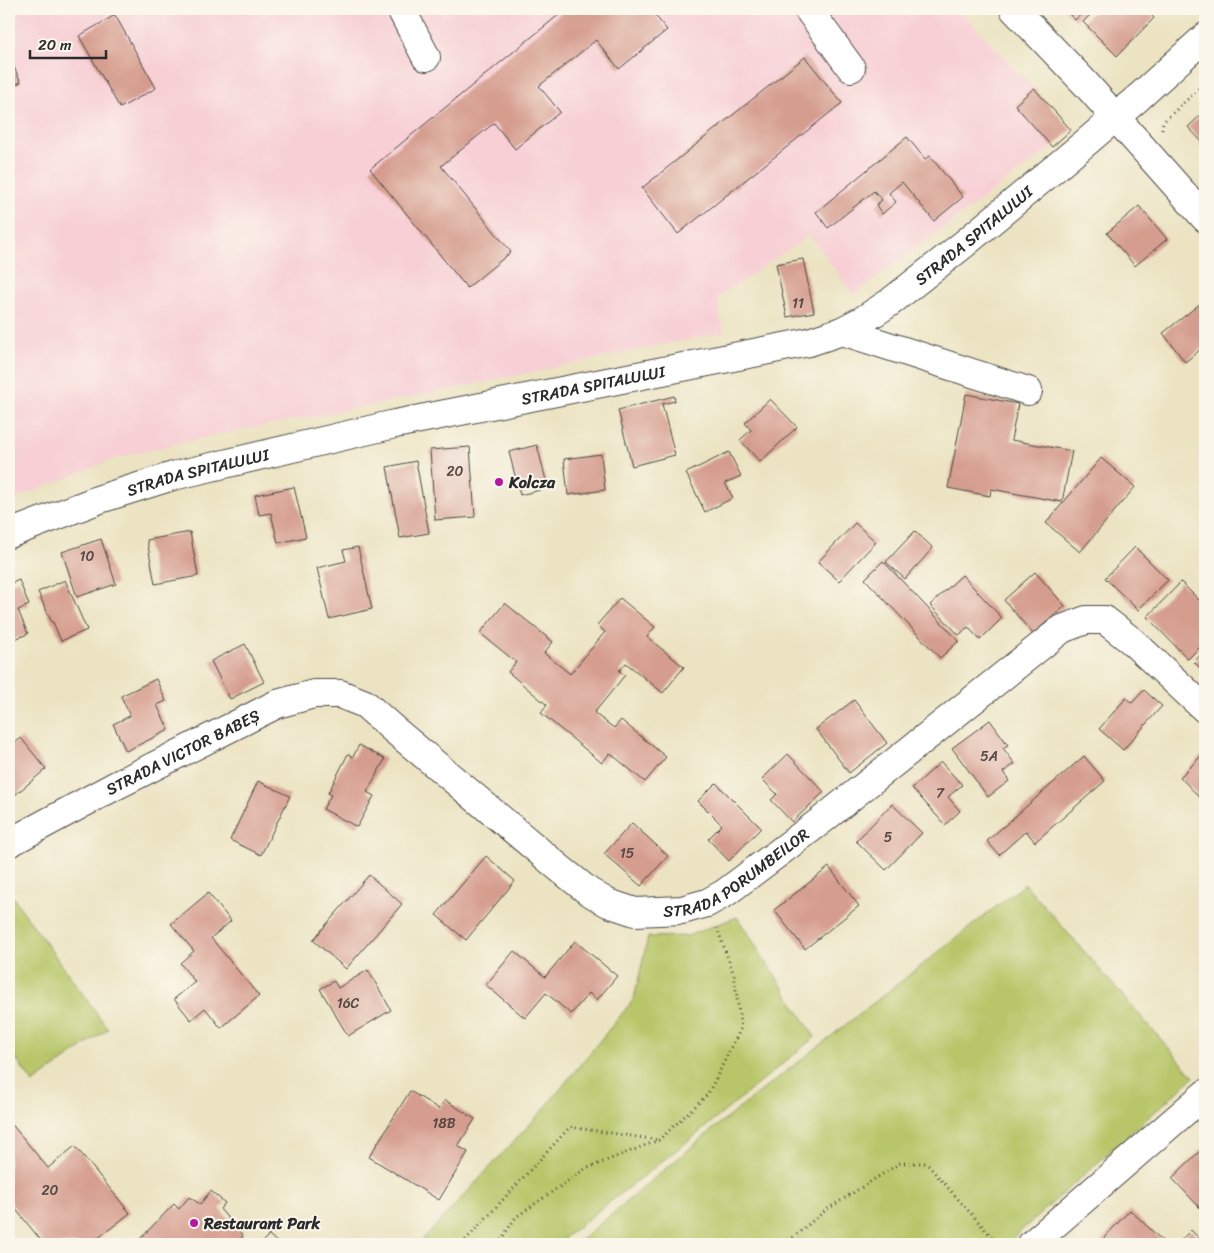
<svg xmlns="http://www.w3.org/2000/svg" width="1214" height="1253" font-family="Sriracha,sans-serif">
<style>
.built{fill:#f7cfd5}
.green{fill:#b8c669;stroke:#72784a}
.building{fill:#d59d8e}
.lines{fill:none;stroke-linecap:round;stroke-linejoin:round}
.minor-casing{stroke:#484742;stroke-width:30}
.path{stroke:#484742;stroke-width:3;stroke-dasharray:1 4;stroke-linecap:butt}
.minor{stroke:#fff;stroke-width:28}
.poi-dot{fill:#b5179e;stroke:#fbf7ec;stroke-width:2}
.labels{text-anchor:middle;stroke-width:4;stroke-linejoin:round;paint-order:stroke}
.number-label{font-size:14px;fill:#564844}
.street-label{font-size:16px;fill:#2b2b2b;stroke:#fbf7ec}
.poi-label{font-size:16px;font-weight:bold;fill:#2b2b2b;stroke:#fbf7ec;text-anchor:start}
</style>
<rect width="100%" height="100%" fill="#fbf7ec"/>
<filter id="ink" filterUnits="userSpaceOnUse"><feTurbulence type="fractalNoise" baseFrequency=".02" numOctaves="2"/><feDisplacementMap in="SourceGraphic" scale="10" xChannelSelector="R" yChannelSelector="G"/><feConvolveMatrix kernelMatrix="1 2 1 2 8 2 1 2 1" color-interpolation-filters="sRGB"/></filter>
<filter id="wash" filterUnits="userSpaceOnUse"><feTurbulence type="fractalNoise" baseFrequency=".0096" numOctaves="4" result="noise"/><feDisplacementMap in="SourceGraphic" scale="20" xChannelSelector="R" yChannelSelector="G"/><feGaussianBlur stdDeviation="1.12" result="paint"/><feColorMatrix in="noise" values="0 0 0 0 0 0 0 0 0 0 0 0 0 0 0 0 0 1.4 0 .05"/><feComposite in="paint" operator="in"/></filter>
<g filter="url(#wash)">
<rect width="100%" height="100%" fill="#ebe3c1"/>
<!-- built -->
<path class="built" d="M9,9H958L1034,88L1071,130L1052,147L853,295L810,235L717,298L724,332L422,395L207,437L116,458L9,501Z"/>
<!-- green -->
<path class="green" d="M1025,884L1194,1077L1006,1244H576L713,1129Z
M9,892L108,1029L33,1083L9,1049Z
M737,917L815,1037L702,1130L556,1244H419L543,1110L634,999L648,937L687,936Z"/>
<g id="blocks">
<!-- building -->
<path class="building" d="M558,9H650L667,30L619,69L596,40L539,86L560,112L515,149L494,123L441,166L511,252L467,288L370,169L561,13Z
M1064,9H1087L1075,20Z
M1096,9H1145L1154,18L1117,56L1083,22Z
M115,15L156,88L120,108L79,36Z
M9,57L21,82L9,88Z
M805,57L842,103L678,234L642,188Z
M1034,88L1071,130L1052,147L1015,105Z
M1205,111V145L1188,127Z
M907,137L925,159L930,156L963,197L934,221L902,182L889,193L896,202L882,214L876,205L882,200L874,191L828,228L816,212Z
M1139,206L1167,239L1135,266L1107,233Z
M803,259L814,312L787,317L776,264Z
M1205,300V346L1185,362L1163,333Z
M966,394L1018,404L1011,440L1072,451L1062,502L991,489L990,496L948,488Z
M674,396L675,401L662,404L675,455L632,466L618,410Z
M770,399L797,427L760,462L740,440L751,430L745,423Z
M537,445L548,488L520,495L509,452Z
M470,447L475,517L435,520L430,450Z
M729,452L741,476L725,483L733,498L705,512L686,473Z
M601,454L605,490L568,495L564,459Z
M1101,458L1135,487L1080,552L1046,523Z
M416,461L429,533L400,538L387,467Z
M294,487L306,537L278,543L271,513L259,515L255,495Z
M855,523L876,542L839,581L818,562Z
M915,531L933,548L905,579L886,562Z
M190,532L198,576L155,584L147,540Z
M101,539L116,584L77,597L62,552Z
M358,547L372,609L329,619L317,568L346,561L343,550Z
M1135,547L1168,580L1138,610L1105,578Z
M883,561L959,641L940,658L865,579Z
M1035,572L1065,606L1033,634L1004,600Z
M962,575L1002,618L980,640L968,627L959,635L930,605Z
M19,580L29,605L18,610L28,634L9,641V584Z
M65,580L87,630L61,641L53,622L52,623L38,592Z
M1181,582L1205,606V642L1188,659L1147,617Z
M620,598L655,627L647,637L684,667L663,693L626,663L619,671L625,675L594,713L614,728L621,720L666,757L645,782L610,753L602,763L541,713L547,705L508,672L516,662L480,633L505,603L553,642L544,653L570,674L605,632L597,625Z
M245,644L264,682L230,699L211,661Z
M1205,650V673L1194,662Z
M156,679L166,701L157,705L169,730L126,751L113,724L130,716L121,696Z
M1144,690L1162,706L1123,750L1099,729L1126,698L1132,703Z
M854,700L887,743L849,773L816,729Z
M990,720L1008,745L1003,748L1015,764L1003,772L1009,781L988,797L952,748Z
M21,738L46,769L9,800V748Z
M359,745L385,759L367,792L374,796L357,827L323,809L331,795L328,793L348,754L353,757Z
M1205,752V803L1180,777Z
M788,754L824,792L792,822L771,800L777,794L762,779Z
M1084,756L1105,781L1035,842L1026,831L999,855L987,841Z
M941,762L962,785L948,797L960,811L945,825L912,788Z
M258,781L290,796L261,855L230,840Z
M716,783L761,828L729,861L708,839L722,825L698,801Z
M892,804L922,833L886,870L856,841Z
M632,823L668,856L641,886L604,854Z
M486,856L515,881L466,940L436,915Z
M829,867L859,906L805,949L774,910Z
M369,875L402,904L346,969L313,940Z
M208,893L231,921L211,938L259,996L221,1028L205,1008L191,1020L174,999L195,982L180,963L194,951L171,924Z
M575,941L617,976L597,1000L589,993L571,1014L546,993L525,1018L486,985L514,951L545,977Z
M368,970L391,1010L348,1036L320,989L334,981L338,988Z
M410,1091L439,1109L445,1100L475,1119L458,1146L468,1152L439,1200L369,1157Z
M9,1121L48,1168L75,1146L130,1213L91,1244H44L9,1201Z
M1205,1146V1205L1201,1209L1172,1178Z
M211,1191L225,1203L220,1209L243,1236L236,1244H135L174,1204L179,1209L189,1197L200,1204Z
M1130,1210L1166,1244H1102L1100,1242Z
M1191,1230L1205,1244H1177Z
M269,1235L279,1244H260Z"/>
</g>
</g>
<g filter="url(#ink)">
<use href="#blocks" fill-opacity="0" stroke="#484742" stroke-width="1"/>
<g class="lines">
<defs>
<g id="minor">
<path d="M401,9L426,57"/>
<path d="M808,9L851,68"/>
<path d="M1014,9L1085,83L1205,218"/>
<path d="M842,331L1028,391"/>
<path id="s1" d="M9,534L100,499L173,476L395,424L809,342L842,331L863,320L889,303L964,244L1090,139L1139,97L1205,37"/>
<path id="s2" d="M9,843L113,787L277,704L314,694H340L365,704L392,728L558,867L588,891L608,903L635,912L682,910L707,903L725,893L822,820L1062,629L1086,620H1105L1133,642L1205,709"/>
<path d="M1032,1244L1205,1094"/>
</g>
</defs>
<!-- minor casing -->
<use href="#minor" class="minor-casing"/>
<!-- path -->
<path class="path" d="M1162,129L1163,122L1205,83
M462,1244L570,1127L658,1140
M498,1244L516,1217L585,1169L659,1140L708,1094L741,1028L734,975L717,928
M785,1244L826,1210L900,1163H926L998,1244"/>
<!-- minor -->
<use href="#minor" class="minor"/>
</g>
</g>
<!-- markers -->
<g class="poi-dot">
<circle cx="499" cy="482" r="5"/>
<circle cx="194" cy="1223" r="5"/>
</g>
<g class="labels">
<!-- number labels -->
<g class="number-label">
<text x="798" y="308">11</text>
<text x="455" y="476">20</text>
<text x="87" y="561">10</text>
<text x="989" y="761">5A</text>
<text x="940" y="798">7</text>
<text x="888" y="842">5</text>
<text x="627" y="858">15</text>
<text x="348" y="1008">16C</text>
<text x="444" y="1128">18B</text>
<text x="50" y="1195">20</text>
</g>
<!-- street labels -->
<g class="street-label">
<text dy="6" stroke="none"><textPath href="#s1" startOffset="1022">STRADA SPITALULUI</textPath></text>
<text dy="6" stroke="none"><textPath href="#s1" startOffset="604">STRADA SPITALULUI</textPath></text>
<text dy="6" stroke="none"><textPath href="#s1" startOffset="199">STRADA SPITALULUI</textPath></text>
<text dy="6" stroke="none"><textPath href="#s2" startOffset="196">STRADA VICTOR BABEȘ</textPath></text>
<text dy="6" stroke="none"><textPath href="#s2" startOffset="848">STRADA PORUMBEILOR</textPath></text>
</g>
<!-- poi labels -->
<g class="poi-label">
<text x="509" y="488">Kolcza</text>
<text x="204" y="1229">Restaurant Park</text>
</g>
</g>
<!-- margin -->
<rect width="1214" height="1253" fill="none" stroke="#fbf7ec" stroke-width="30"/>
<!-- scale -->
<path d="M30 50v8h76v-8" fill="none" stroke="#2b2b2b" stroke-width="2.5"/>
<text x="38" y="50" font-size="15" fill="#2b2b2b" stroke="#fbf7ec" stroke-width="4" paint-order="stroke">20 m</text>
</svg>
